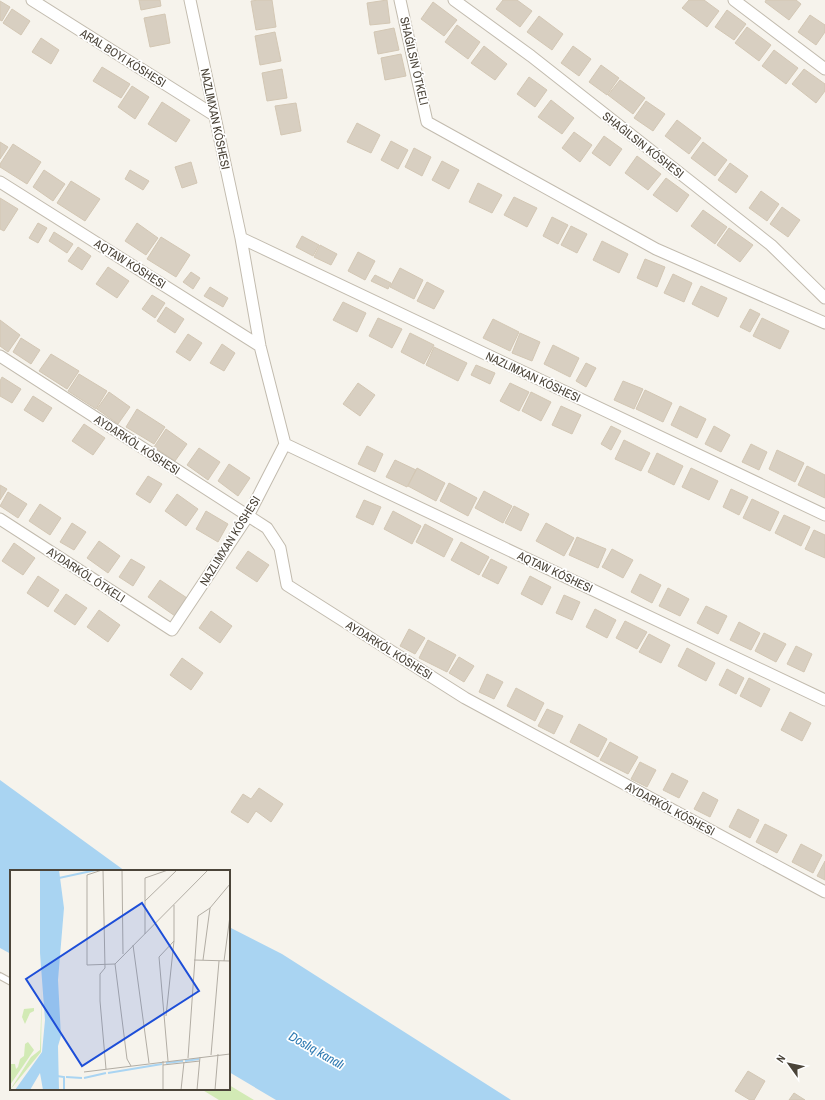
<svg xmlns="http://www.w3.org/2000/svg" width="825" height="1100" font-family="'Archivo Narrow',sans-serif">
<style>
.green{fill:#d2eab5}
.water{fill:#a9d4f2}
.building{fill:#d8cfc1;stroke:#d3c7b4}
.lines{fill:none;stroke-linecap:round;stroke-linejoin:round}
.lane-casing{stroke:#c2bbae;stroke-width:8}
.street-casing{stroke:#c2bbae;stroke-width:13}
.lane{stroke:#fff;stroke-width:5.5}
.street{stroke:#fff;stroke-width:11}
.labels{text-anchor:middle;stroke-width:3.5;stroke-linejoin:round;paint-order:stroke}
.street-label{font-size:12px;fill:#4b4439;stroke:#fff}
.water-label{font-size:13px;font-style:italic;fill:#2e7ab2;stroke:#fff}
.inset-river{fill:none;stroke:#a9d4f2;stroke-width:2}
.inset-road{fill:none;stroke:#b2ada4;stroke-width:1}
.view{fill:#1d4ed8;fill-opacity:0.15;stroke:#1d4ed8;stroke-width:2}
.inset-edge{fill:none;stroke:#4b4439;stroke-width:2}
</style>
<rect width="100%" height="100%" fill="#f6f3ec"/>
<!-- green -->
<path class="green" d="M229,1085L254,1100H219L201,1089H229Z"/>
<!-- water -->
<path class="water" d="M0,780L125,871H11V954L0,948Z
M229,927L282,954L511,1100H276L229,1072Z"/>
<!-- building -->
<path class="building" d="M139,0H160L161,6L141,10Z
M259,0H272L276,27L256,30L251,1Z
M387,0L390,23L370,25L367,3Z
M503,0H517L532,11L520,27L496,9Z
M689,0H704L719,11L707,27L682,8Z
M766,0H796L801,4L789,20L765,2Z
M0,1L10,7L2,21L0,20Z
M433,2L457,20L444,36L421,19Z
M12,9L30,21L21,35L3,23Z
M727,10L746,24L734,40L715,27Z
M165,14L170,43L150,47L144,18Z
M810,15L825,25V32L816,45L798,32Z
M539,16L563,34L552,50L527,32Z
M457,25L480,42L468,59L445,42Z
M747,27L771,45L759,61L735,43Z
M394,28L399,50L378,54L374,32Z
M275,32L281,61L260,65L255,36Z
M41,38L59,50L51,64L32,52Z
M484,46L507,64L495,80L471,63Z
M573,46L591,59L579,76L561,63Z
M774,50L798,68L786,84L762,66Z
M401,54L406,76L385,80L381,58Z
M601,65L619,78L607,95L589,82Z
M102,67L130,84L121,98L93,81Z
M282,69L287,98L267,101L262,73Z
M804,69L825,84V91L816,103L792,84Z
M529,77L547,90L535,107L517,94Z
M620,80L645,98L633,114L608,95Z
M132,86L149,97L135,119L118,107Z
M551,100L574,118L562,134L538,117Z
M646,101L665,114L653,131L634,118Z
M162,102L190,120L176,142L148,124Z
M296,103L301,131L281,135L275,106Z
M677,120L701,138L689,154L665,136Z
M357,123L380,135L371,153L347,142Z
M574,132L592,145L580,162L562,148Z
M604,136L622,149L610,166L592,153Z
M391,141L408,150L398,169L381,160Z
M0,142L8,147L0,159Z
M703,142L727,160L715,176L691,158Z
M13,144L41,162L27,184L0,167V164Z
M414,148L431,157L422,176L405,167Z
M637,156L661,174L648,190L625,173Z
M442,161L459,170L449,189L432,180Z
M191,162L197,183L182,188L175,167Z
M730,163L748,176L736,193L718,180Z
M44,170L65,184L53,201L33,187Z
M130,170L149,181L143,190L125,179Z
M666,178L689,195L677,212L653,195Z
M71,181L100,199L85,221L57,203Z
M478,183L502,195L492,213L469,202Z
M761,191L779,204L767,221L749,208Z
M514,197L537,208L527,227L504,215Z
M0,198L18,209L4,231L0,229Z
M782,207L800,220L788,237L770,224Z
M703,210L727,227L715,244L691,226Z
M552,217L568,225L558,244L543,236Z
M38,223L47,228L38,243L29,238Z
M137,223L158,238L146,255L125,241Z
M571,226L587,234L577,253L561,245Z
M729,228L753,245L740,262L717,245Z
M54,232L73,244L67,253L49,241Z
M302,236L319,245L313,256L296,247Z
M161,237L190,255L176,277L147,259Z
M602,241L628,254L619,273L593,260Z
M320,245L337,254L331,265L314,257Z
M78,247L91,256L82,270L68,261Z
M358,252L375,261L365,280L348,271Z
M645,259L665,267L657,287L637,278Z
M108,267L129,281L117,298L96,284Z
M400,268L423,280L414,299L390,287Z
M191,272L200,278L193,289L183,282Z
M673,274L692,283L684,302L664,293Z
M375,275L391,283L388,289L371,281Z
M427,282L444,291L434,309L417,301Z
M701,286L727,298L718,317L692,304Z
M210,287L228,298L223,307L204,296Z
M152,295L165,303L155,318L142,309Z
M343,302L366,313L357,332L333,320Z
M166,307L184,319L175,333L157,321Z
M750,309L760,314L750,332L740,327Z
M378,318L402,329L392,348L369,336Z
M762,318L789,331L780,349L753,336Z
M493,319L519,332L510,351L483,338Z
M0,320L20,335L8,352L0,346Z
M410,333L434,345L424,364L401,352Z
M520,333L540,342L532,361L512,353Z
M188,334L202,343L190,361L176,352Z
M21,338L40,350L31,364L13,352Z
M222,344L235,353L224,371L210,363Z
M553,345L579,358L570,377L544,364Z
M434,347L467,363L458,381L426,365Z
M51,354L79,371L67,389L39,371Z
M586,363L596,368L586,387L576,381Z
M476,365L495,373L490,384L471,375Z
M79,374L107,391L96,409L68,391Z
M2,377L21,389L12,403L0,396V381Z
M623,381L643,389L634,409L614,400Z
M358,383L375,395L360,416L343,404Z
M510,383L529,392L519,411L500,401Z
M645,390L672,403L663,422L636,409Z
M109,392L130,407L118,424L97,409Z
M531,392L551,402L541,421L522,411Z
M33,396L52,408L43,422L24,410Z
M561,406L581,415L572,434L552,425Z
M680,406L706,419L697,438L671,425Z
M137,409L165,427L154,444L126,427Z
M84,424L105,438L93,455L72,441Z
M611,426L621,431L611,450L601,444Z
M714,426L730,435L721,452L705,444Z
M166,429L187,444L175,461L154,447Z
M624,440L650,453L641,471L615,459Z
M751,444L767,452L759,470L742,462Z
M367,446L383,454L375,472L358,464Z
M199,448L220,462L208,480L187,465Z
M777,450L804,463L795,482L769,469Z
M657,453L683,466L674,485L648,472Z
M395,460L416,470L407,487L386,477Z
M229,464L250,478L238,496L218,481Z
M807,466L825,475V498L798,485Z
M417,468L445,483L436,501L408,486Z
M691,468L718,481L709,500L682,487Z
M148,476L162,484L150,503L136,494Z
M449,483L477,498L468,516L440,501Z
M0,485L7,489L0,500Z
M731,489L748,497L739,515L723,507Z
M484,491L512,506L503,523L475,508Z
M8,492L27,504L18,518L0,506Z
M177,494L198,509L186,526L165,511Z
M752,499L779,512L770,531L743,518Z
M364,500L381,507L373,525L356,517Z
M40,504L61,518L50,535L29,521Z
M514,506L529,514L521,531L505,523Z
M206,511L228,524L218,542L196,529Z
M393,511L421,526L412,544L384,529Z
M784,515L810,527L801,546L775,533Z
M72,523L86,532L74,550L60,542Z
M546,523L574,538L564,556L536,541Z
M425,524L453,539L444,557L416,542Z
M814,530L825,535V558L805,549Z
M577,537L606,549L598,568L569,555Z
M99,541L120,556L108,573L87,558Z
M461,542L489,557L479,575L451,560Z
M14,543L35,558L23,575L2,561Z
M612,549L633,560L623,578L602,567Z
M248,551L269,565L257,582L236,568Z
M131,559L145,567L133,586L119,577Z
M491,559L507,567L498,584L482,576Z
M640,574L661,585L652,603L631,592Z
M38,576L59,590L48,607L27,593Z
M530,576L551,587L542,605L521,594Z
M160,580L187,598L175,616L148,597Z
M668,588L689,599L680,616L659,606Z
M66,594L87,608L75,625L54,611Z
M564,595L580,602L572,620L556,613Z
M706,606L727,616L718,634L697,623Z
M595,609L616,620L607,638L586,627Z
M99,610L120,625L108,642L87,627Z
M211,611L232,626L220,643L199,628Z
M625,621L647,632L637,649L616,638Z
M739,622L760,633L751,650L730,640Z
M409,629L425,638L415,654L400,646Z
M764,633L786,644L776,662L755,651Z
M649,634L670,645L661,663L639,652Z
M428,640L456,655L447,672L419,658Z
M796,646L812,654L804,672L787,664Z
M687,648L715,663L706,681L678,666Z
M459,657L474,666L464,682L449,673Z
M182,658L203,673L191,690L170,675Z
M727,669L744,678L736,694L719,685Z
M487,674L503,682L494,699L479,692Z
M749,678L770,689L761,707L740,696Z
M516,688L544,703L535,721L507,706Z
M547,709L563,716L554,734L538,726Z
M790,712L811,723L802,741L781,730Z
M579,724L607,739L598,757L570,742Z
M610,742L638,757L628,774L600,760Z
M640,762L656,770L647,787L631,779Z
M672,773L688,781L679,798L663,790Z
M259,788L283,804L271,822L256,811L248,823L231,812L243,794L251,799Z
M703,792L718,800L710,817L694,809Z
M738,809L759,820L750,838L729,827Z
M765,824L787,835L777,853L756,842Z
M801,844L822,855L813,873L792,862Z
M825,861V880L817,876Z
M748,1071L765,1081L754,1100H750L735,1091Z
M794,1093L805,1100H789Z"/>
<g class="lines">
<defs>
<path id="lane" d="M0,976L11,982"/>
<path id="street" d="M32,0L214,115
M400,0L427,122L656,249L825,323
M454,0L531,56L771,245L825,298
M734,0L825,69
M0,182L260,346
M241,238L825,515
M0,356L267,528L280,548L287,585L465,698L825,892
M285,444L825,700
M0,519L172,630L248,516L285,444L260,346L241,238L190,0"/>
</defs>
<!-- lane casing -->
<use href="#lane" class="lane-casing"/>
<!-- street casing -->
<use href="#street" class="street-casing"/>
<!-- lane -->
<use href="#lane" class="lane"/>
<!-- street -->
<use href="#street" class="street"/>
</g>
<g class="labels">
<!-- street labels -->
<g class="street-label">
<text transform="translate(123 58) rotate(32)" y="4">ARAL BOYI KÓSHESI</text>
<text transform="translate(414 61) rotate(77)" y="4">SHAǴILSIN ÓTKELI</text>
<text transform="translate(215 119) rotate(78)" y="4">NAZLIMXAN KÓSHESI</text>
<text transform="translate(643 145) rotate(38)" y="4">SHAǴILSIN KÓSHESI</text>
<text transform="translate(130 264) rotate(32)" y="4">AQTAW KÓSHESI</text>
<text transform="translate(533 377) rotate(25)" y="4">NAZLIMXAN KÓSHESI</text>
<text transform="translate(137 445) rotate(33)" y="4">AYDARKÓL KÓSHESI</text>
<text transform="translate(230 541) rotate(-58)" y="4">NAZLIMXAN KÓSHESI</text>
<text transform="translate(555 572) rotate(25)" y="4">AQTAW KÓSHESI</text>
<text transform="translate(86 575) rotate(33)" y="4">AYDARKÓL ÓTKELI</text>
<text transform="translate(389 650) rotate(32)" y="4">AYDARKÓL KÓSHESI</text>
<text transform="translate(670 809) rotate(28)" y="4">AYDARKÓL KÓSHESI</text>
</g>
<!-- water labels -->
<g class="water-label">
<text transform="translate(317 1050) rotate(30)" y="5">Doslıq kanalı</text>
</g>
</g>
<!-- overview -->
<g transform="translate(10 870)">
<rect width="220" height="220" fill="#f6f3ec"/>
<path d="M32,117L31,182L0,220L21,187L30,180ZM24,138V141L20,143L15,154L12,147L14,139ZM18,172L24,180L0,215V194H5L6,199L8,197L10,189L14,186L15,174Z" fill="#d2eab5"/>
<path d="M30,0H49L54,38L48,110L51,166L48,176L49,220H33L30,203L20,220H5L32,182L35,150L30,83Z" fill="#a9d4f2"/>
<path class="inset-river" d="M49,8L86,0M175,191L189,189M156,193L173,191M98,203L152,194M47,206L54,207V220M56,207L72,208M74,208L96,203"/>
<path class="inset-road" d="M92,0L77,5V95L105,94L198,0M93,0L95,98L90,104V131L96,199M112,0L113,84M135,31L167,0M135,64V8L158,0M123,75L139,193M184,90L220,91M193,90L200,38L220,14M214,91L220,46M105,94L117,189L121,196M156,146L164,71V35M201,185L209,91M178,188L188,46L200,38M158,191L149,87L164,71M153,195L190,191M74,202L220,184M153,220V191M171,220L174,192M187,220L190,187M205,220L208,184"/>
<path class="view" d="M132,33L189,121L72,196L16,109Z"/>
<rect width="220" height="220" class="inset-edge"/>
</g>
<!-- north arrow -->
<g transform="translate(789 1064) rotate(303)" stroke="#ffffff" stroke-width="3" paint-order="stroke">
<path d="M0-3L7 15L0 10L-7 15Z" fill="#4b4439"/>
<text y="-6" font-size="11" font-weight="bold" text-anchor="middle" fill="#4b4439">N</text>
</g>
</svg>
